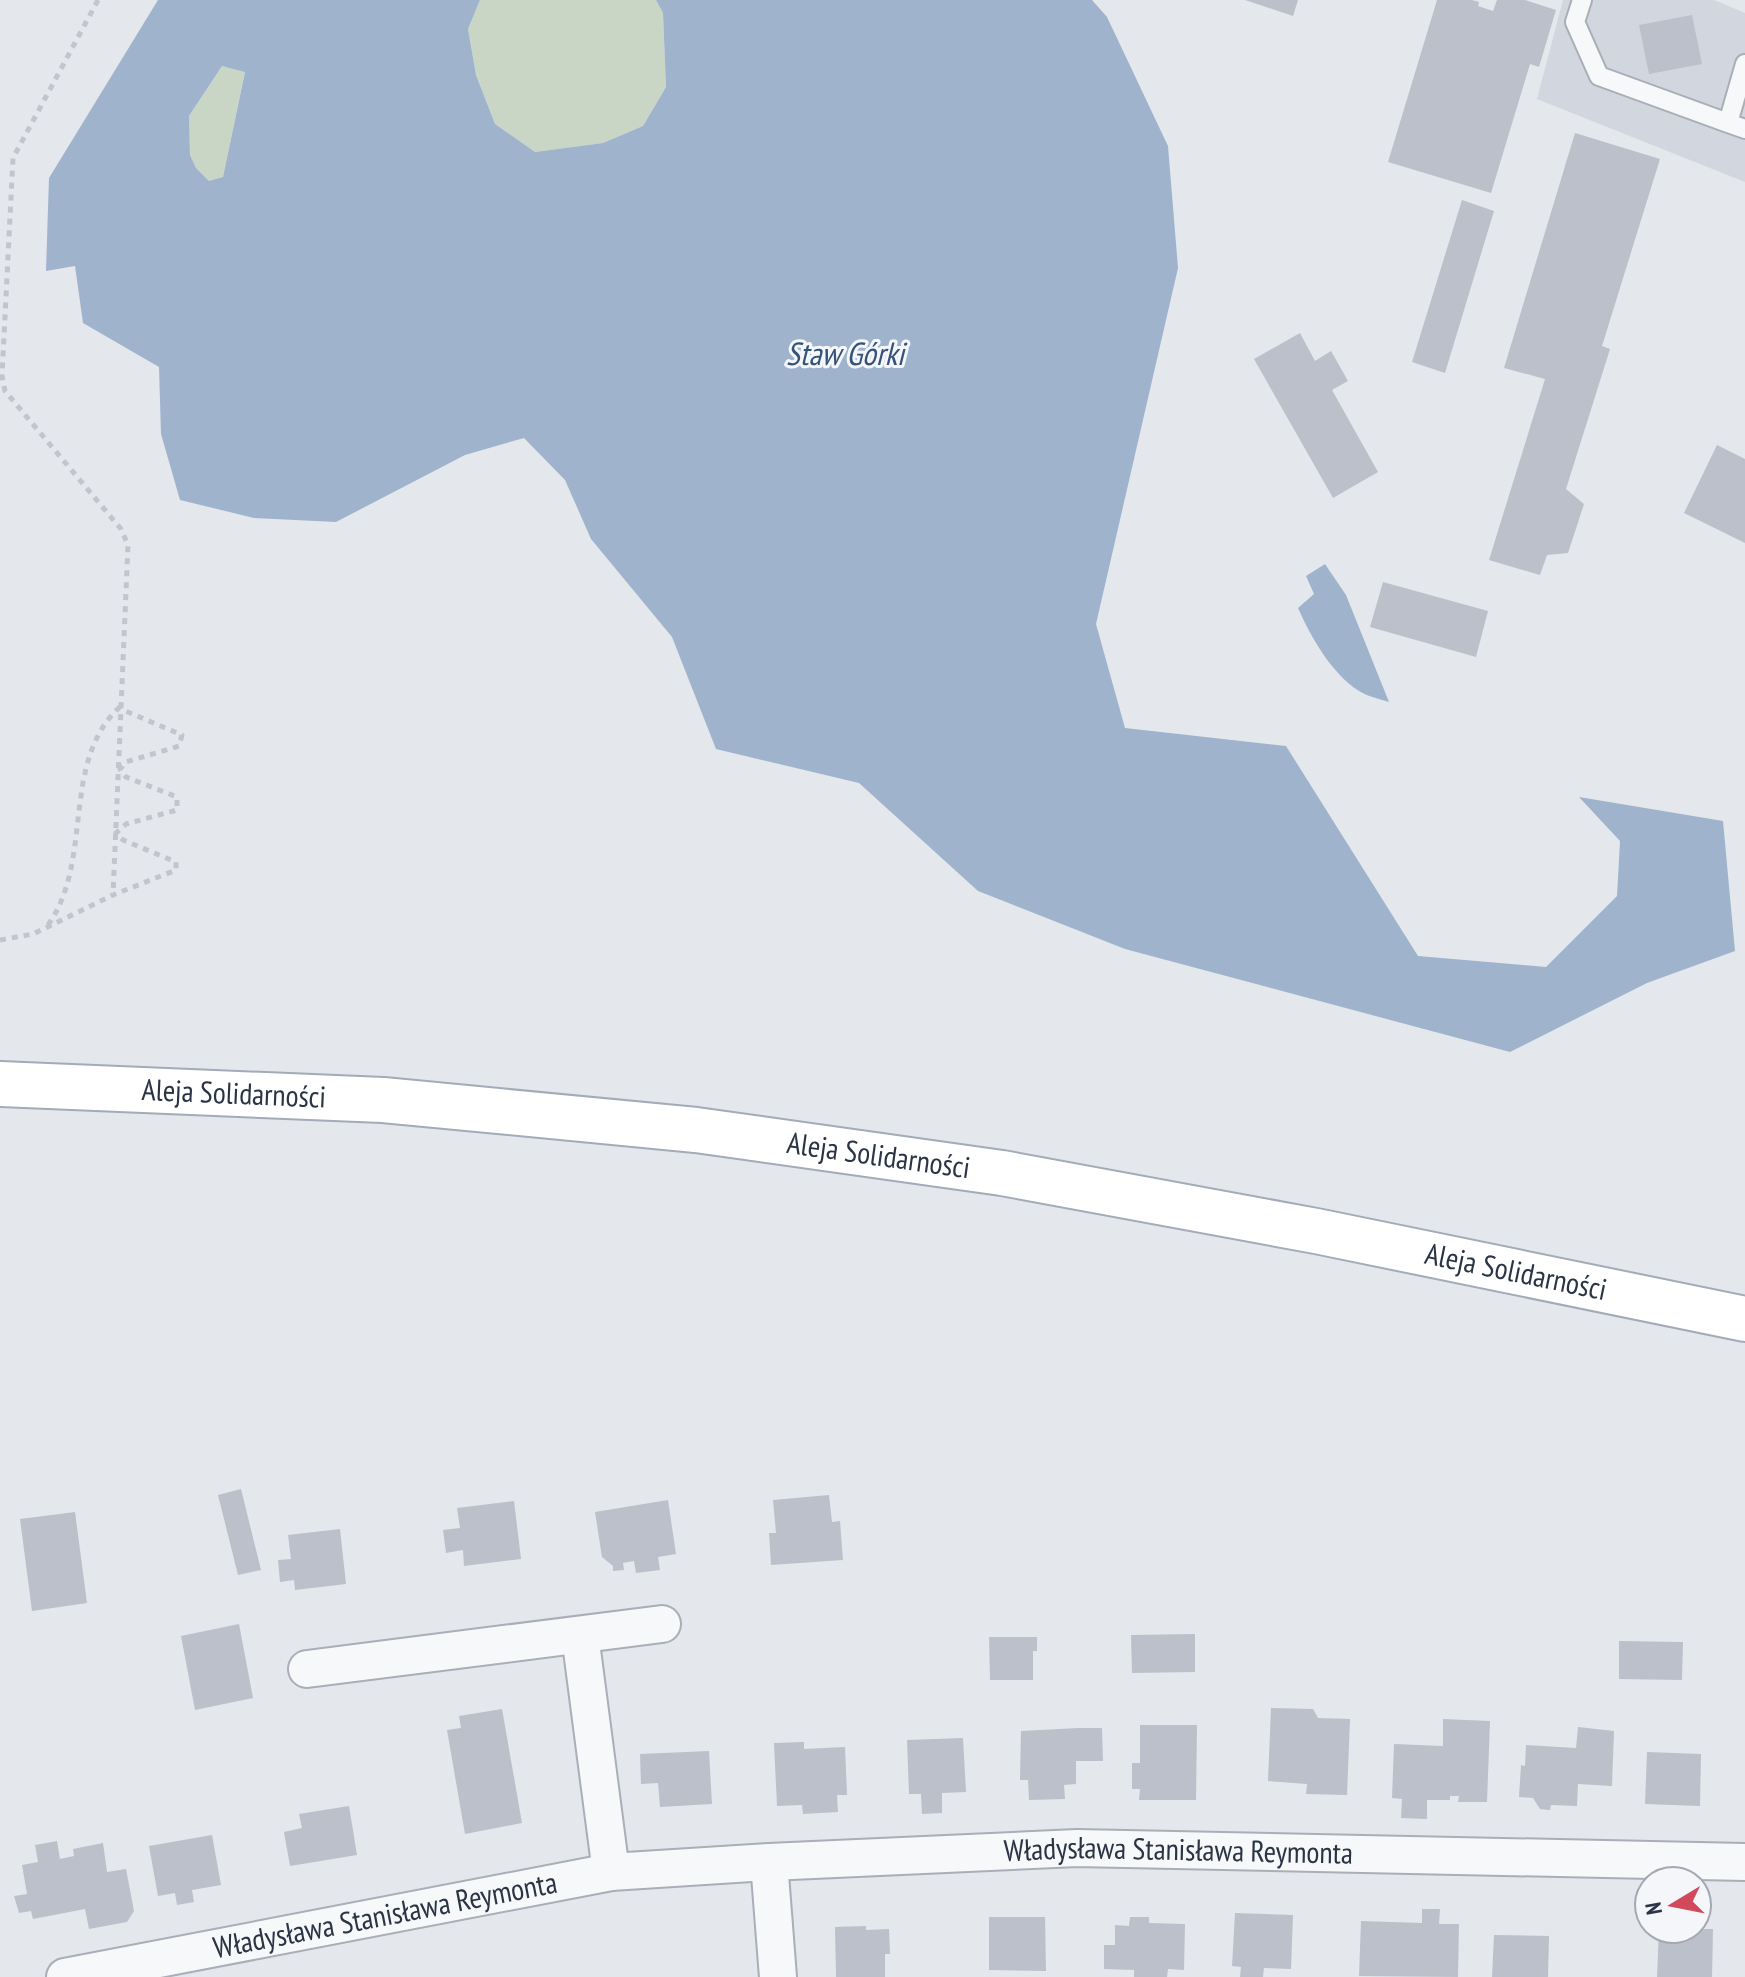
<svg xmlns="http://www.w3.org/2000/svg" width="1745" height="1977" font-family="'PT Sans Narrow',sans-serif">
<style>
.built{fill:#d2d6de}
.green{fill:#c9d6c5}
.water{fill:#9fb4cc;fill-rule:evenodd}
.building{fill:#bbc0ca}
.lines{fill:none;stroke-linecap:round;stroke-linejoin:round}
.lane-casing{stroke:#a9aeb7;stroke-width:22}
.street-casing{stroke:#a9aeb7;stroke-width:40}
.primary-casing{stroke:#a3abb8;stroke-width:48}
.path{stroke:#c2c5cb;stroke-width:5;stroke-dasharray:6 6;stroke-linecap:butt}
.lane{stroke:#f7f8fa;stroke-width:18}
.street{stroke:#f7f8fa;stroke-width:36}
.primary{stroke:#fff;stroke-width:44}
.labels{text-anchor:middle;stroke-width:6;stroke-linejoin:round;paint-order:stroke}
.street-label{font-size:30px;fill:#2b3445;stroke:#f4f6f9}
.water-label{font-size:32px;font-style:italic;fill:#34527a;stroke:#f4f6f9}
</style>
<rect width="100%" height="100%" fill="#e4e7ec"/>
<!-- built -->
<path class="built" d="M1563,0H1714L1745,13V182L1537,99Z"/>
<!-- green -->
<path class="green" d="M480,0H656L663,13L666,87L643,126L603,143L535,152L495,124L476,75L468,29Z
M222,66L245,71L223,177L209,181L196,168L190,155L189,116Z"/>
<!-- water -->
<path class="water" d="M158,0H480L468,29L476,75L495,124L535,152L603,143L643,126L666,87L663,13L656,0H1092L1107,17L1168,146L1178,268L1096,624L1125,728L1286,746L1418,956L1546,967L1617,896L1620,841L1579,797L1723,821L1735,951L1647,983L1510,1052L1125,949L978,891L859,783L716,749L672,637L591,539L565,480L524,438L465,455L336,522L254,518L180,500L161,434L159,367L83,323L75,266L46,271L49,178ZM222,66L245,72L223,177L209,181L196,168L190,155L189,116Z
M1325,564L1346,595L1389,702C1379,699 1367,696 1359,691C1331,673 1311,637 1298,608L1314,594L1306,576Z"/>
<!-- building -->
<path class="building" d="M1245,0H1298L1293,16Z
M1437,0H1472L1479,2L1478,6L1493,11L1497,0H1525L1556,10L1539,67L1530,64L1491,193L1388,162Z
M1692,15L1702,64L1649,74L1639,25Z
M1575,133L1660,159L1602,346L1610,349L1566,489L1584,504L1568,553L1547,555L1540,575L1489,560L1545,379L1504,368Z
M1462,200L1494,211L1445,373L1412,362Z
M1300,333L1315,361L1331,351L1348,381L1332,390L1378,472L1333,498L1254,359Z
M1717,445L1745,459V543L1684,513Z
M1383,582L1488,611L1476,657L1370,627Z
M241,1489L261,1570L238,1575L218,1495Z
M829,1495L832,1522L840,1521L843,1560L771,1565L769,1533H776L773,1500Z
M668,1500L676,1554L658,1557L660,1570L636,1573L634,1561L623,1563L624,1570L613,1571V1566L602,1557L595,1512Z
M514,1501L521,1559L464,1566L463,1550L446,1553L443,1530L460,1528L457,1508Z
M75,1512L87,1603L32,1611L20,1519Z
M340,1529L346,1584L295,1590L294,1580L280,1582L278,1560L291,1559L288,1535Z
M239,1624L253,1698L195,1710L181,1636Z
M1195,1634V1672L1132,1673L1131,1635Z
M989,1637H1037V1651H1033V1680H990Z
M1619,1641L1683,1642L1682,1680L1619,1679Z
M1271,1708L1313,1709L1318,1718L1350,1719L1347,1795L1306,1794L1307,1784L1268,1781Z
M502,1709L522,1823L465,1834L447,1730L461,1728L459,1716Z
M1443,1719L1490,1721L1487,1802H1458L1459,1796H1450V1800H1427V1819L1401,1818L1402,1799L1392,1798L1394,1744L1443,1746Z
M1140,1725H1197L1196,1800H1139L1140,1789H1132V1763H1140Z
M1578,1727L1614,1731L1612,1786L1578,1784L1577,1806L1551,1805L1550,1810L1540,1809L1533,1798L1519,1797L1521,1765L1525,1766L1526,1745L1576,1748Z
M1078,1728H1102L1103,1761H1076V1784L1064,1785L1065,1799L1029,1800L1028,1780H1020L1021,1731Z
M963,1738L966,1792L942,1793V1813L922,1814L921,1794H909L907,1740Z
M804,1742V1749L845,1747L847,1795H837L838,1812L803,1814L802,1805L777,1806L774,1743Z
M709,1751L712,1804L660,1807L658,1783L641,1784L640,1754Z
M1647,1752L1701,1754L1700,1806L1645,1804Z
M349,1806L357,1855L290,1866L284,1832L302,1828L299,1814Z
M212,1835L221,1885L192,1890L194,1902L177,1905L175,1893L158,1896L149,1846Z
M57,1841L60,1859L74,1856L73,1849L103,1843L107,1872L126,1869L134,1911L127,1922L89,1929L85,1909L33,1919L31,1911L19,1913L14,1896L27,1894L22,1865L38,1862L35,1845Z
M1422,1909H1440L1439,1924H1459L1458,1977L1359,1976L1361,1921L1422,1923Z
M1235,1913L1293,1915L1291,1969L1264,1968L1263,1977H1240L1241,1967L1232,1966Z
M989,1917H1045L1046,1971L989,1970Z
M1130,1917H1149V1923L1185,1924L1184,1970L1168,1969L1167,1977H1134V1970L1104,1969V1945H1115V1925L1129,1926Z
M866,1926V1930L889,1929L890,1954H885V1977H836L835,1927Z
M1659,1929H1713L1712,1977H1657Z
M1494,1935L1549,1936L1548,1977H1492Z"/>
<g class="lines">
<defs>
<path id="lane" d="M1582,0L1575,22L1599,76L1728,123
M1745,64L1728,123L1745,129"/>
<g id="street">
<path d="M580,1635L611,1872"/>
<path d="M307,1669L662,1624"/>
<path d="M769,1862L778,1977"/>
<path id="s1" d="M65,1977L611,1872L769,1862L1077,1848L1745,1862"/>
</g>
<g id="primary">
<path id="s2" d="M0,1084L383,1100L696,1130L1002,1173L1316,1231L1745,1319"/>
</g>
</defs>
<!-- lane casing -->
<use href="#lane" class="lane-casing"/>
<!-- street casing -->
<use href="#street" class="street-casing"/>
<!-- primary casing -->
<use href="#primary" class="primary-casing"/>
<!-- path -->
<path class="path" d="M98,0L13,158L2,376L5,391L121,529L128,545L113,895
M48,925C95,859 59,760 122,705
M0,940L33,934L113,895L176,870V862L123,840L116,833L126,824L177,810V797L126,777L120,769L126,762L179,746L182,735L123,710"/>
<!-- lane -->
<use href="#lane" class="lane"/>
<!-- street -->
<use href="#street" class="street"/>
<!-- primary -->
<use href="#primary" class="primary"/>
</g>
<g class="labels">
<!-- street labels -->
<g class="street-label">
<text dy="10" stroke="none"><textPath href="#s2" startOffset="234">Aleja Solidarności</textPath></text>
<text dy="10" stroke="none"><textPath href="#s2" startOffset="882">Aleja Solidarności</textPath></text>
<text dy="10" stroke="none"><textPath href="#s2" startOffset="1530">Aleja Solidarności</textPath></text>
<text dy="10" stroke="none"><textPath href="#s1" startOffset="1124">Władysława Stanisława Reymonta</textPath></text>
<text dy="10" stroke="none"><textPath href="#s1" startOffset="326">Władysława Stanisława Reymonta</textPath></text>
</g>
<!-- water labels -->
<g class="water-label">
<text x="845" y="365">Staw Górki</text>
</g>
</g>
<!-- north arrow -->
<g transform="translate(1673 1905) rotate(260)"><circle r="38" fill="#f4f6f9" stroke="#a4a8b1" stroke-width="2"/>
<path d="M0-6L14 30L0 20L-14 30Z" fill="#d1495b"/>
<text y="-12" font-size="22" font-weight="bold" text-anchor="middle" fill="#2b3445">N</text>
</g>
</svg>
